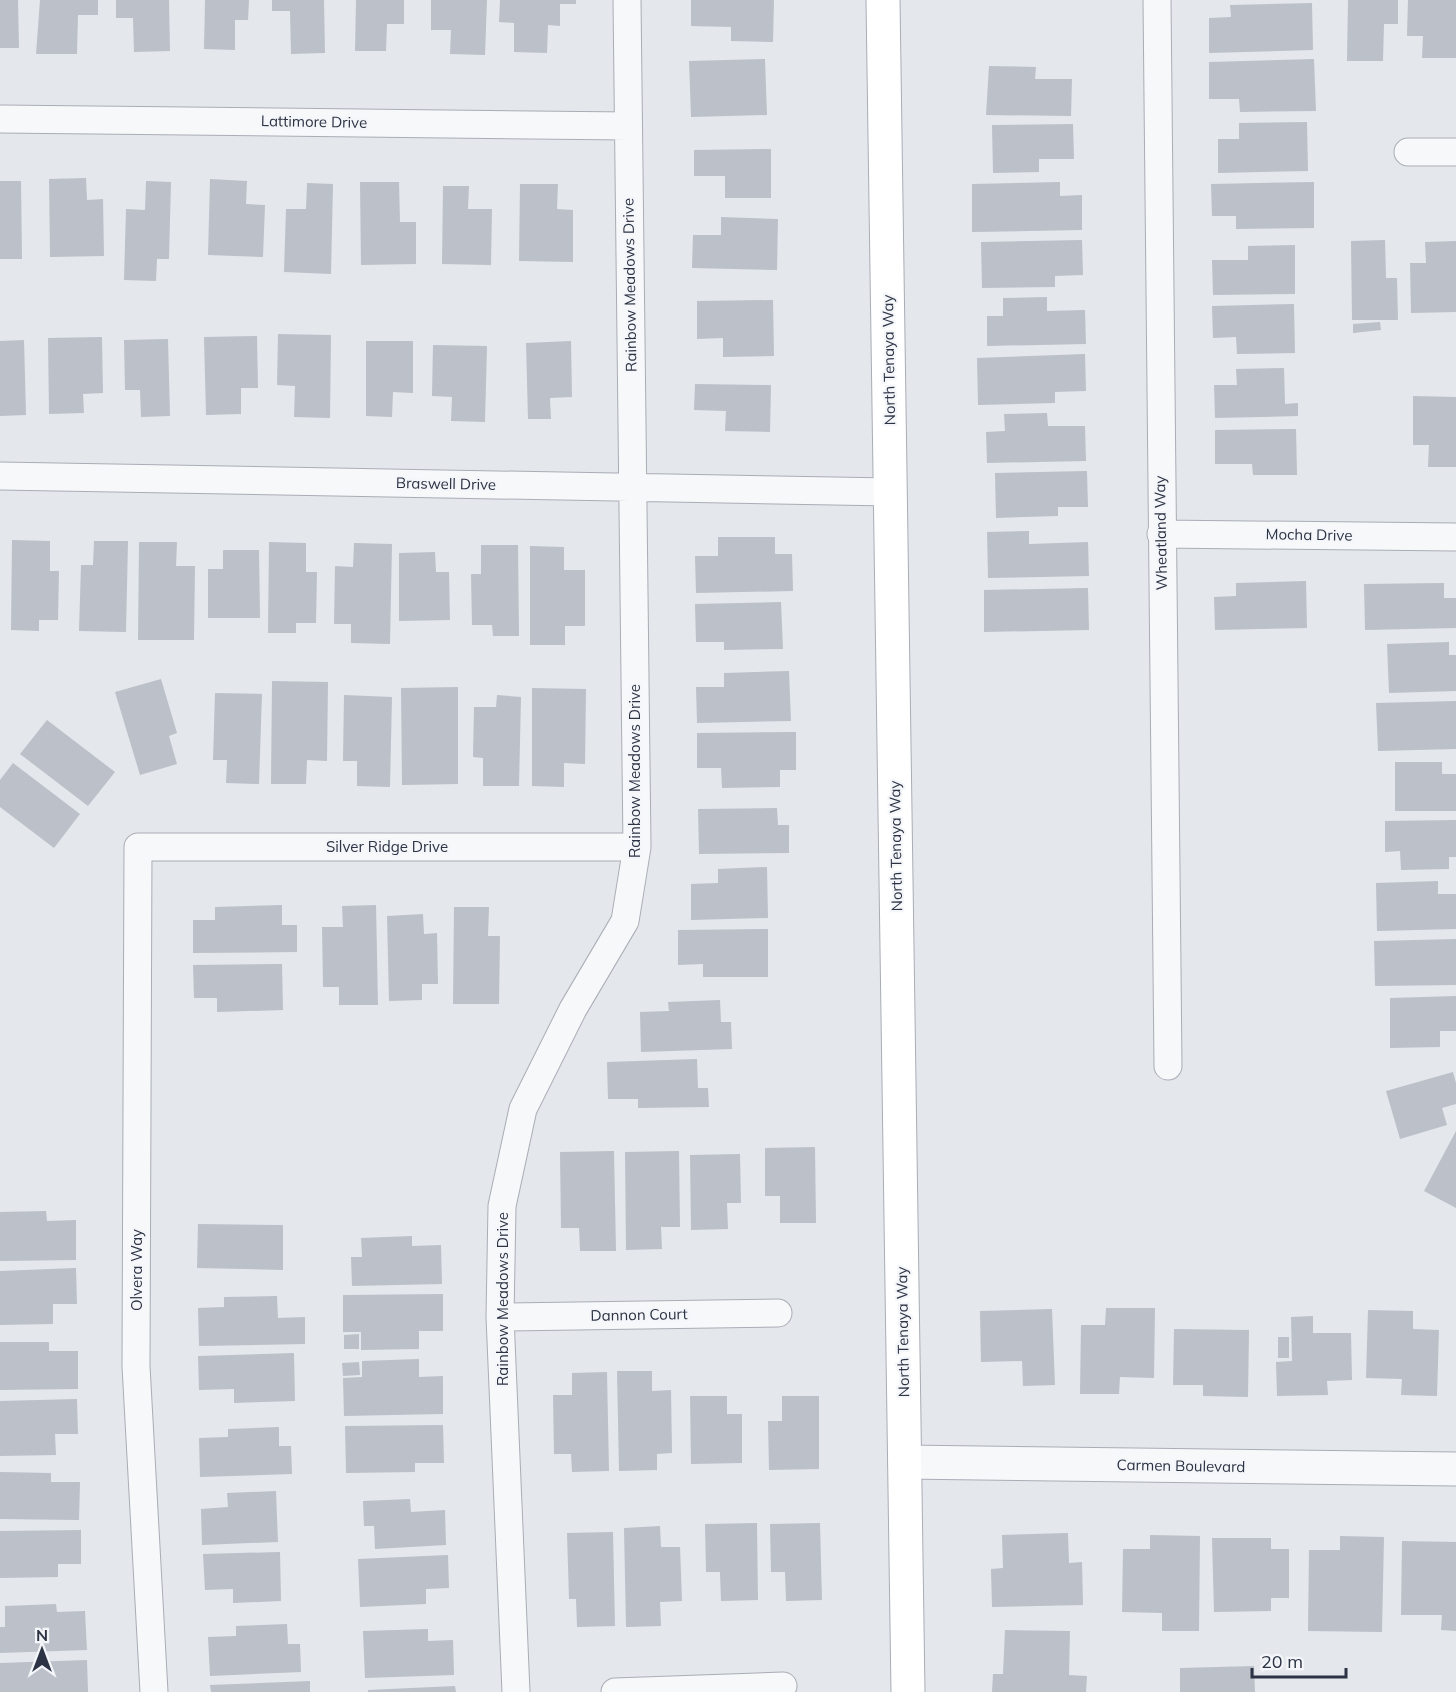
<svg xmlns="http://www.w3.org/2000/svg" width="1456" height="1692" font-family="Mulish,sans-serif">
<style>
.building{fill:#bbc0c9}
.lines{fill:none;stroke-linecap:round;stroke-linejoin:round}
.minor-casing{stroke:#a9adb6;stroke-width:29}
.tertiary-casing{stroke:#a9adb6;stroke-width:35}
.secondary-casing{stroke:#a9adb6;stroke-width:35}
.minor{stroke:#f7f8fa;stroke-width:27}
.tertiary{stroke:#f7f8fa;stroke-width:33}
.secondary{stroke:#fff;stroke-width:33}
.labels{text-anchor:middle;stroke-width:4.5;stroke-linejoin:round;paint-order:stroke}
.street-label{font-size:15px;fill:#2c3344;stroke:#f4f6f9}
</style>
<rect width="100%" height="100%" fill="#e4e7ec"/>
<!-- building -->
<path class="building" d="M0,0H18L19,48H0Z
M40,0H98V15H78L77,54H36Z
M116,0H169L170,51L134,52L133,18H116Z
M205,0H249L248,20H235V50L204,49Z
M272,0H324L325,53L291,54L290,11H272Z
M356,0H404V24H387L386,51H355Z
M431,0H487L485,55L450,54L451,30H431Z
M500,0H576V4H560V26L548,25L547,53L514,52V23L499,22Z
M691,0H774L773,42L731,41V27L691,26Z
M1348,0H1398V24H1384L1383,61H1347Z
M1408,0H1456V58H1422L1423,36H1407Z
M1312,3L1313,50L1209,53V18L1231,17L1230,5Z
M765,59L767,115L691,117L689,61Z
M1314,59L1316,111L1240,112L1239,99H1209V62Z
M989,66L1036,67L1035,79H1072L1071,116L986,115Z
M1307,122L1308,171L1218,173V139H1239V123Z
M1073,124L1074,159H1039V172L993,173L992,125Z
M771,149V198H725V176H694V150Z
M86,178L87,200L103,199L104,256L50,257L49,179Z
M210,179L247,181L246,204L265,205L263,257L208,255Z
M0,181H21L22,259H0Z
M146,181L171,182L169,259H157L156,281L124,280L126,209L145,210Z
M360,182H399L400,222H416V264L361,265Z
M1060,182V196L1082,195V230L972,232V184Z
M1314,182V228L1236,229V216H1212L1211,184Z
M307,183L333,184L331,274L284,272L286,209H306Z
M520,184H558L557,209L573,210V262L519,261Z
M443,186H469L468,209H492L491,265L442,264Z
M721,217L778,219L777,270L692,268L693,235H721Z
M1082,240L1083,275L1055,276V287L982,288L981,242Z
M1385,240L1386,278H1397L1398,320H1352L1351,241Z
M1456,241V312L1411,313L1410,263H1426L1425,242Z
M1295,245V294L1213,295L1212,260H1248V246Z
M1047,297V311L1085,310L1086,344L987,346V316H1003V298Z
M773,300L774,356L723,357V338L697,339V301Z
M1294,304L1295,353L1237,354L1236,337L1213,338L1212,306Z
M1380,322L1381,330L1353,333V324Z
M278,334L331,335L330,418L294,417L295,386L277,385Z
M257,336L258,388H241V414L206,415L204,337Z
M102,337L103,393L83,394L84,413L49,414L48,338Z
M168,339L170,416L141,417L140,390H125L124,340Z
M24,340L26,415L0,416V341Z
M366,341H413V393L393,392L392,417L366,416Z
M571,341L572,397L550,398L551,419H528L526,343Z
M433,345L487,346L485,422L451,421L452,397L432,396Z
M1085,354L1086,391L1055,392V403L978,405L977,358Z
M1284,368L1285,404L1298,403V416L1215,418L1214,385H1237L1236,369Z
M695,384L771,385L770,432L725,431L726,411L694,410Z
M1413,396L1456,397V467H1428L1429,445H1413Z
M1047,413L1048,426H1085L1086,461L987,463L986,432L1005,431L1004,414Z
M1296,429L1297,475H1253L1252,464H1215V430Z
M1087,471L1088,507H1058V516L996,518L995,473Z
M1029,531V544L1088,542L1089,576L988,578L987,532Z
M718,537H775V554H792L793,591L696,593L695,556H718Z
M12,540L50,541V571H59L58,620H39V631L11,630Z
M94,541H128L126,632L79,631L81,565H93Z
M139,542H177L176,566H195L194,640H138Z
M269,542L306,543V572H317L316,623H296V633H268Z
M354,543L392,544L390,644L351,643V624H334L335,566L353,567Z
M481,545H518L519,636H493L492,625H472L471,574H481Z
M530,546L564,547V570H585V626H565V645H530Z
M223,550H259L260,618H208V569H223Z
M435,552L436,572H449L450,620L399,621V553Z
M1306,581L1307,628L1215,630L1214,597L1236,596V583Z
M1444,583V598H1456V628L1365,630L1364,584Z
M1088,588L1089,630L984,632V590Z
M781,602L783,649L724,650V642H696L695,604Z
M1449,642V655H1456V691L1389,693L1387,644Z
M789,671L791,721L697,723L696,687H724V673Z
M161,679L177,733L169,736L177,764L140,775L115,692Z
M272,681L328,682L327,761L307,760L306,784H271Z
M458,687V784L402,785L401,688Z
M532,688L586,689L585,764L564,763V787L532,786Z
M215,693L262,694L259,784L226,783L227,760H213Z
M344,695L392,697L390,787L357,786V761H343Z
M497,695L521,697L519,786H483V758L473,757L474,707H496Z
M1456,701V749L1378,751L1376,703Z
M47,720L115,772L88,806L20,754Z
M796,732V770H780V787L722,788L721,768H697V733Z
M1395,762H1442V774H1456V811H1395Z
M13,763L80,814L54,848L0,807V780Z
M777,808L778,825H789V853L699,854L698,809Z
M1456,820V857H1449V869L1401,870L1400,851L1385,852V821Z
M767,867L768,918L691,920V884L718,883V869Z
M1438,881V894H1456V929L1377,931L1376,883Z
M282,905V925H297V952L193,953V920H215V907Z
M376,905L378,1005H339V987H323L322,927H343L342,906Z
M454,907H489L488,936H500L499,1004H453Z
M423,914L424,934L437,933L438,984H422V1000L389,1001L387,916Z
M768,929V977H703V964L678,965V930Z
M1456,939V985L1375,986L1374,941Z
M282,964L283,1010L217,1012V998H194L193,965Z
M1456,996V1031H1440V1047L1390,1048V998Z
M720,1000L721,1022H731L732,1049L641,1052L640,1012L669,1011L668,1002Z
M697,1059L698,1088H708L709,1107L638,1108V1099H608L607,1062Z
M1453,1072L1456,1083V1104L1442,1108L1447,1125L1400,1139L1386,1091Z
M1456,1131V1208L1424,1191Z
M815,1147L816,1223H780V1196H765V1148Z
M614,1151L616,1251H580L579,1228H561L560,1152Z
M679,1151L680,1227H661L662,1249L626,1250L625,1152Z
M740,1154L741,1203H727L728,1229L691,1230L690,1155Z
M46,1211L47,1221L76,1220V1260L0,1261V1212Z
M198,1224L283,1225V1270L197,1268Z
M412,1236V1246L441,1245L442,1284L352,1286L351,1257H362L361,1238Z
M76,1268L77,1304H53V1324L0,1325V1271Z
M443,1294V1331H419V1349L361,1350V1332H343V1295Z
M277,1296L278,1318L305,1317V1344L199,1346L198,1308L224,1307V1297Z
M1106,1308H1155L1154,1378L1120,1377L1119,1394H1080L1081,1325H1105Z
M1052,1309L1055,1385L1023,1386L1022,1361L981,1362L980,1311Z
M1368,1310L1413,1311V1329L1439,1330L1437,1396L1401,1395L1402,1379L1366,1378Z
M1313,1316V1333H1351L1352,1380L1327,1381L1328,1395L1277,1396L1276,1362L1292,1361L1291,1317Z
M1174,1329L1249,1330L1248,1397L1203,1396V1385H1173Z
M359,1334V1349H344V1335Z
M1278,1337H1289V1358H1278Z
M0,1342H49V1351H78V1389L0,1390Z
M294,1353L295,1401L234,1403V1389L199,1390L198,1356Z
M419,1359V1377L443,1376V1414L344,1416L343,1378L362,1377V1361Z
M359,1362L360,1375L343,1376L342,1363Z
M617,1371H652V1391L671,1390L672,1453L657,1454V1470L619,1471Z
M607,1372L609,1471L572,1472L571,1454H554L553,1395H572V1373Z
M690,1396H727V1414H742V1463L691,1464Z
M782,1396H819V1469L769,1470L768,1421H782Z
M77,1399L78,1434H55L56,1455L0,1456V1401Z
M443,1425L444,1463H415V1472L346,1473L345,1426Z
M279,1427V1446H291L292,1474L200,1477L199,1438L228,1437V1429Z
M0,1472L51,1473V1482H80L79,1520L0,1519Z
M276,1491L278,1542L202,1545L201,1509L228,1507L227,1493Z
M410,1499L411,1512L445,1510L446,1545L375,1549L374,1526H364L363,1501Z
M757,1523L758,1600L721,1601L720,1572H706L705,1524Z
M820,1523L822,1600L786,1601L785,1572H771L770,1524Z
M660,1526L661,1547H680L682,1601L660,1602L661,1626L626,1627L624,1528Z
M81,1530V1564H58V1577L0,1578V1531Z
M613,1532L615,1626L577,1627L576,1599H569L567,1533Z
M1068,1533L1069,1563L1082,1562L1083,1605L992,1607L991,1569L1003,1568L1002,1535Z
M1150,1535L1200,1536L1199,1631H1162V1613L1122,1612L1123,1549H1150Z
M1340,1536L1384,1537L1382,1632L1308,1631L1309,1550H1340Z
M1212,1538H1271V1549H1289V1598H1271V1611L1214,1612Z
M1402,1541L1456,1542V1631L1441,1630L1442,1615H1401Z
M280,1552L281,1601L233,1603V1589L205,1590L203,1554Z
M448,1555L449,1588L426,1589V1604L360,1607L358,1559Z
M56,1604L57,1612L85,1611L87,1650L0,1653V1627H5V1606Z
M287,1624L288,1644H300L301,1672L210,1676L208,1637L236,1636V1626Z
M428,1629V1641L453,1640L454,1675L365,1678L363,1631Z
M1005,1630L1070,1631L1069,1675L1087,1676L1086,1692H992L993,1674H1003Z
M87,1660L88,1692H0V1663Z
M1254,1666L1255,1692H1180V1668Z
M310,1681V1692H211L210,1685Z
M455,1686L456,1692H368V1690Z"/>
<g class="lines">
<defs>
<path id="minor" d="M1157,0L1168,1066
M0,119L628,126
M1408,152H1456
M0,476L891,492
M1161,534L1456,537
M500,1317L778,1313
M154,1692L136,1366L138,847H637
M516,1692L500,1317L502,1206L523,1109L573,1009L625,921L637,847L627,0
M615,1692L783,1686"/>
<path id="tertiary" d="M905,1462L1456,1469"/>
<path id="secondary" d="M883,0L908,1692"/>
</defs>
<!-- minor casing -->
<use href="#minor" class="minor-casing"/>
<!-- tertiary casing -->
<use href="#tertiary" class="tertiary-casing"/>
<!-- secondary casing -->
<use href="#secondary" class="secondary-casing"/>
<!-- minor -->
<use href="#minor" class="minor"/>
<!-- tertiary -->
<use href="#tertiary" class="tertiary"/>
<!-- secondary -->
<use href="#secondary" class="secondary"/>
</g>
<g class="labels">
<!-- street labels -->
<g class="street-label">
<text transform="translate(314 122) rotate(1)" y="5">Lattimore Drive</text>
<text transform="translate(630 285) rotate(-91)" y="5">Rainbow Meadows Drive</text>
<text transform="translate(889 360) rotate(-91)" y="5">North Tenaya Way</text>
<text transform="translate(446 484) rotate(1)" y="5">Braswell Drive</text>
<text transform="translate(1161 533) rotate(-91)" y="5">Wheatland Way</text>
<text transform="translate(1309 535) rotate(1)" y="5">Mocha Drive</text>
<text transform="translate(635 771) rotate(-90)" y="5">Rainbow Meadows Drive</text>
<text transform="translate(896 846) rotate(-91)" y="5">North Tenaya Way</text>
<text x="387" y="852">Silver Ridge Drive</text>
<text transform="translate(137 1270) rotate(-90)" y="5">Olvera Way</text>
<text transform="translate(503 1299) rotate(-90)" y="5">Rainbow Meadows Drive</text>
<text transform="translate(639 1315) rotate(-1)" y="5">Dannon Court</text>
<text transform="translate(903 1332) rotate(-91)" y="5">North Tenaya Way</text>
<text transform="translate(1181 1466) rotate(1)" y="5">Carmen Boulevard</text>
</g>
</g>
<!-- north arrow -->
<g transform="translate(42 1650)" stroke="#f4f6f9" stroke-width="4.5" paint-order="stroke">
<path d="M0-4.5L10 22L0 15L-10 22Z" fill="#2c3344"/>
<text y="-9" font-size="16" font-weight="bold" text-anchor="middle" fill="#2c3344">N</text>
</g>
<!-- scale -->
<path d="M1252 1668v9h94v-9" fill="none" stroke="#2c3344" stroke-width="3"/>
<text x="1261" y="1668" font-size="18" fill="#2c3344" stroke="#f4f6f9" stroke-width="4.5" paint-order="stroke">20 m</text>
</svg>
